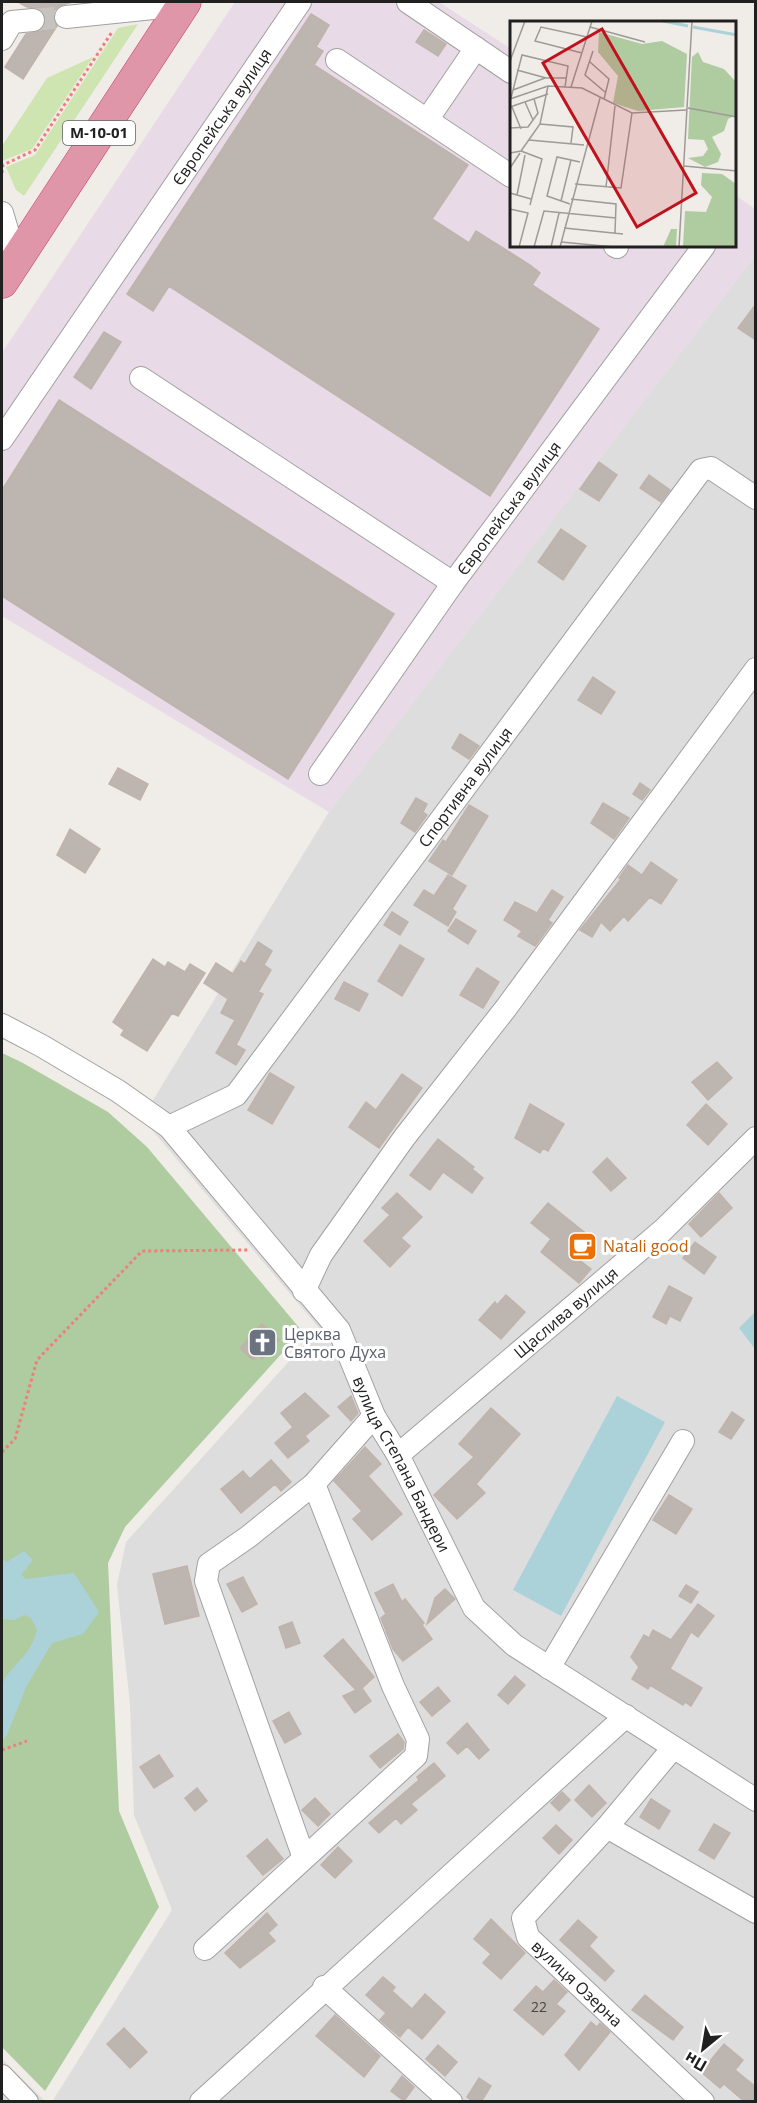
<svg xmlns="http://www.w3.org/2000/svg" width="757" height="2103" font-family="'Open Sans',sans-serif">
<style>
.residential{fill:#dedddd}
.industrial{fill:#e8dae6}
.grass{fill:#cee5b2}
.forest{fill:#afcba0}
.water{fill:#acd2d9}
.building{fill:#bdb5b0;stroke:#c0b3ab;stroke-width:1.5}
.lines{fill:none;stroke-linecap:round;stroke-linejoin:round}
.minor-tunnel{stroke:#c6c3bf;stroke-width:22;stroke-dasharray:22 11;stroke-linecap:butt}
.minor-casing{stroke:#a1a1a1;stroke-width:24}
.highway-casing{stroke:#cc3673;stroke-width:33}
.path{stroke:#ee7f7a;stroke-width:3;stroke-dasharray:3 3;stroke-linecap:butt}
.minor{stroke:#fff;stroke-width:22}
.highway{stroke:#df96a9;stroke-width:32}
.labels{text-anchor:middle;stroke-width:6;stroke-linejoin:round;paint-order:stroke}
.number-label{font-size:14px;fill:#474544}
.shield{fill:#fff;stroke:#636363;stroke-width:1.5}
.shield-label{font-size:15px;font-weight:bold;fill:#202020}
.street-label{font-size:16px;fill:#202020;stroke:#fff}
.food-label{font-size:16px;fill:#c56008;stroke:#fff;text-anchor:start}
.worship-label{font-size:16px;fill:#5b616d;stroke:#fff;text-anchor:start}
.inset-river{fill:none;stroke:#acd2d9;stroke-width:3}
.inset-road{fill:none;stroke:#9d9a97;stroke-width:1.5}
.view{fill:#be121d;fill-opacity:0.15;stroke:#be121d;stroke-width:3}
.inset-edge{fill:none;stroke:#202020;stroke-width:3}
</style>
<rect width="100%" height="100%" fill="#f0ece7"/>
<!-- residential -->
<path class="residential" d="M755,256V2101L52,2102L172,1910L134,1815L130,1704L117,1585L126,1542L319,1328L142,1118L329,812Z
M2,2059L45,2101H2Z"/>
<!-- industrial -->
<path class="industrial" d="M235,2H439L511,49V246H734L735,195L755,209V256L329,812L2,616V353Z"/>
<!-- grass -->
<path class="grass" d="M138,24L24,196L16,190L6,167L35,155L118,28Z
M93,57L32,149L2,161V146L47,78Z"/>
<!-- forest -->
<path class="forest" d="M2,1053L23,1063L108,1112L147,1147L302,1331L125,1527L108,1563L119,1811L159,1907L45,2091L2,2047Z"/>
<!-- water -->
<path class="water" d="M755,1312V1349L739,1328Z
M617,1396L665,1422L561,1616L513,1590Z
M24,1551L33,1560L21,1575L26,1579L74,1573L99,1612L83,1634L52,1643L26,1687L7,1735L2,1741C1,1727 0,1697 2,1685C10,1664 30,1659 37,1630L31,1618L24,1615L14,1620L2,1619V1559L7,1562Z"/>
<!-- building -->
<path class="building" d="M18,2H72L59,6L54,11L53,19L57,26L23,79L5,67L26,34L41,31L46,19L39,8L27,7Z
M311,14L329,25L316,47L323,51L314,65L468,165L432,219L469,243L476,231L530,265L540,273L532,285L599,329L490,496L169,286L153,311L127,294Z
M424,30L446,44L438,56L416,42Z
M756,304V340L738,328Z
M104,332L121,342L91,389L74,377Z
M59,400L394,614L288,779L2,596V490Z
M599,462L617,475L599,501L580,489Z
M649,475L670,490L661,502L640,488Z
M561,529L586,546L563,580L538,562Z
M593,677L615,692L601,714L578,700Z
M460,734L479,746L469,759L452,748Z
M118,768L148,784L140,800L109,784Z
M640,783L650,790L642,800L633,794Z
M416,798L427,804L423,812L427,815L415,832L401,823Z
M603,803L629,818L614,839L591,823Z
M469,805L488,816L452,875L429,861L443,840L446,842Z
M70,829L100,849L85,873L57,855Z
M651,862L677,880L661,904L650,897L628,921L624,916L610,931L601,922L592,937L580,930L621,879L619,878L628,865L642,875Z
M448,875L466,886L452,909L456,912L448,926L414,905L424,890L434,896Z
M552,890L563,897L548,920L552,923L535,946L518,936L522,931L504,920L515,902L537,913Z
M392,912L408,922L400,935L384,925Z
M456,919L476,931L468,944L448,931Z
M258,942L272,951L264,965L271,970L258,992L263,994L236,1045L245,1050L236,1065L216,1053L235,1020L221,1013L228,999L204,983L216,963L233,974L241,961L245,964Z
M400,945L424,959L402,996L378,981Z
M153,959L165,967L168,962L185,972L190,964L205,973L178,1016L172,1013L147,1051L121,1035L124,1030L113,1022Z
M477,968L499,982L483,1008L460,995Z
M344,982L368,994L359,1011L335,999Z
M717,1062L732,1078L708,1100L692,1082Z
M270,1073L294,1087L272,1124L248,1110Z
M402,1074L422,1088L379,1148L349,1127L366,1102L376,1110Z
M530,1104L564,1124L548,1151L543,1148L540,1153L515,1138Z
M706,1104L727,1124L708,1145L687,1125Z
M438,1139L474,1167L472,1169L483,1178L472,1193L443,1172L430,1190L410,1175Z
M607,1158L626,1178L611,1191L593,1172Z
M397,1193L422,1217L401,1238L410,1246L390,1267L364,1241L390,1215L382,1208Z
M719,1193L732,1208L701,1237L689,1224Z
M548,1203L593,1239L577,1258L591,1269L579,1283L541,1252L551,1239L531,1223Z
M695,1242L716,1257L704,1274L683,1258Z
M669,1286L692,1298L680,1321L670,1316L666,1324L653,1317Z
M506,1295L525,1312L501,1339L479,1320L495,1302L497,1305Z
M262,1324L279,1340L262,1359L257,1355L253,1360L240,1348Z
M305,1393L329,1416L305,1436L309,1441L288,1458L275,1443L293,1427L281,1413Z
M351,1396L358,1413L351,1421L338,1407Z
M491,1408L520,1434L476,1484L485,1493L457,1519L434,1495L474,1457L459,1444Z
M732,1412L744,1420L731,1439L719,1432Z
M365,1447L381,1464L368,1476L402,1514L372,1540L353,1519L362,1511L334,1481Z
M271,1460L291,1482L281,1491L275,1484L241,1513L221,1489L243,1471L250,1479Z
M669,1495L692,1509L676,1534L653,1520Z
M187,1566L199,1616L165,1624L153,1574Z
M243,1577L257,1604L242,1612L227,1584Z
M393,1584L402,1602L405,1599L424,1623L422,1625L432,1639L403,1661L393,1649L381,1618L386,1614L375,1593Z
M686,1585L698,1592L691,1603L679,1596Z
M445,1589L455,1599L427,1624L435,1598Z
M698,1604L714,1616L698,1637L691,1632L670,1669L702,1688L691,1706L685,1702L683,1705L650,1685L648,1689L632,1679L639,1667L631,1657L644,1635L649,1638L653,1630L671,1640Z
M292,1622L300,1643L286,1648L279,1627Z
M343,1639L374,1677L362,1688L371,1701L355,1713L343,1696L356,1690L324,1656Z
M515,1676L525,1685L508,1704L498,1695Z
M438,1687L450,1701L432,1716L420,1702Z
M289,1712L301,1734L285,1743L273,1721Z
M467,1723L489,1750L479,1759L467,1746L458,1754L447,1743Z
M398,1734L404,1742L403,1749L380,1768L370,1756Z
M159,1755L173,1776L154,1788L140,1767Z
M434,1763L445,1776L411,1804L417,1810L401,1824L396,1818L379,1833L369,1823L419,1780L417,1777Z
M589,1785L606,1803L592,1817L575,1800Z
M197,1788L207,1801L195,1811L185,1798Z
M562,1792L570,1800L559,1811L551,1803Z
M315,1798L330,1814L318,1826L302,1810Z
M651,1799L670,1811L659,1829L640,1817Z
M714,1824L730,1833L714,1859L699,1850Z
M556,1825L572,1840L559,1854L543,1838Z
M267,1839L283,1859L263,1875L247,1856Z
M338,1847L352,1861L335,1878L321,1865Z
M267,1913L277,1925L268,1933L275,1941L240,1968L225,1953Z
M491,1919L525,1953L501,1979L483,1963L491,1954L474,1939Z
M578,1920L597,1937L589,1946L614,1971L605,1981L560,1940Z
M383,1977L395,1987L392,1991L412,2009L425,1994L445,2012L422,2039L408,2027L400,2037L380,2020L386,2013L366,1995Z
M554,1980L567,1992L556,2004L565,2011L543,2035L514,2010L536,1986L543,1992Z
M645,1995L683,2027L673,2040L632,2010Z
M335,2015L380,2056L364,2077L316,2036Z
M591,2022L597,2027L600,2023L610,2032L579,2070L565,2055Z
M124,2028L147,2052L130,2068L107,2044Z
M724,2044L743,2060L735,2070L756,2087V2102H745L724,2084L720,2088L701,2072Z
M438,2045L457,2062L445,2076L426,2059Z
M402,2076L414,2087L404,2101L391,2091Z
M479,2078L491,2086L481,2102H474L467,2097Z"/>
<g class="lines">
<!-- minor-tunnel -->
<path class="minor-tunnel" d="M33,20L66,17"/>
<defs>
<g id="minor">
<path d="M408,2L511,72"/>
<path d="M66,17L182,5"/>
<path d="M2,39L12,22L33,20"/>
<path d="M476,48L427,120L511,176"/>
<path d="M337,60L427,120"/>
<path d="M2,213L16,260"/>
<path d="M615,246L617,247"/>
<path d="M141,378L453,583"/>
<path id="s1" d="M2,439L300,2"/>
<path id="s2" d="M320,774L453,583L704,246"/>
<path id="s3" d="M2,1025L42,1046L118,1091L169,1127L339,1330L374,1416L398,1455L474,1608L514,1645L756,1800"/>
<path id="s4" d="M169,1127L236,1095L701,470L711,468L756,498"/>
<path d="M304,1291L321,1255L404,1138L506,1008L756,669"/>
<path id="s5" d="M398,1455L663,1230L756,1138"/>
<path d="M549,1668L683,1441"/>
<path id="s6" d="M673,1748L607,1827L523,1918L528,1937L703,2102"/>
<path d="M607,1827L756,1912"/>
<path d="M304,1858L206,1581L209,1564L248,1537L314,1484L374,1416"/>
<path d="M205,1949L416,1756L418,1739L393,1686L314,1484"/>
<path d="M324,1987L451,2102"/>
<path d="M2,2076L27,2102"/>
<path d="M201,2102L626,1716"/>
</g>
<path id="highway" d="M2,282L185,2"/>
</defs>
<!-- minor casing -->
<use href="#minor" class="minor-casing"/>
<!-- highway casing -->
<use href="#highway" class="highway-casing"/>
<!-- path -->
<path class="path" d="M2,173L3,165L35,150L112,32
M2,1452L15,1439L37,1360L142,1251L249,1250
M2,1750L27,1741"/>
<!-- minor -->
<use href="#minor" class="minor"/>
<!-- highway -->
<use href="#highway" class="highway"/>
</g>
<!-- icons -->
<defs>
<symbol id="cafe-square" viewBox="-11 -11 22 22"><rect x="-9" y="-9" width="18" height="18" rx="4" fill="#e8710a" stroke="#fff"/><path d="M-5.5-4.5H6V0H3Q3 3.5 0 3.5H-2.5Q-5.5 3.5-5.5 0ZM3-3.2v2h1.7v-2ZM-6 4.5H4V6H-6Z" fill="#fff"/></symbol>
<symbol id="church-square" viewBox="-11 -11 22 22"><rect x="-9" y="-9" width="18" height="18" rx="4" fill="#6b7280" stroke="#fff"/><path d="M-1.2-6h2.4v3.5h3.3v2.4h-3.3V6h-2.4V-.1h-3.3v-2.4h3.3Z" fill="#fff"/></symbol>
</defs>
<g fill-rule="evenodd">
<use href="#cafe-square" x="566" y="1230" width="33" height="33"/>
<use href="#church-square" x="246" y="1326" width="33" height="33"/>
</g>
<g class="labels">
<!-- number labels -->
<g class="number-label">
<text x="539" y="2012">22</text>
</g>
<!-- shield labels -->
<rect class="shield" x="63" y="121" width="72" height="24" rx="4.5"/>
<g class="shield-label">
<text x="99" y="138">М-10-01</text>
</g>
<!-- street labels -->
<g class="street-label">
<text dy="6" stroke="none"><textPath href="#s1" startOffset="390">Європейська вулиця</textPath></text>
<text dy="6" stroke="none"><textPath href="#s2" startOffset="326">Європейська вулиця</textPath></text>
<text dy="6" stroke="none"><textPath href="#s4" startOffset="458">Спортивна вулиця</textPath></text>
<text dy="6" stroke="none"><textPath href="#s5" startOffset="220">Щаслива вулиця</textPath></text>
<text dy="6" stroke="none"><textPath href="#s3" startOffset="609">вулиця Степана Бандери</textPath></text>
<text dy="6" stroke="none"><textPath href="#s6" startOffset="314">вулиця Озерна</textPath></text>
</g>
<!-- food labels -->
<g class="food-label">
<text x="603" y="1252">Natali good</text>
</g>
<!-- worship labels -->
<g class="worship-label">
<text x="284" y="1340">Церква<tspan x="284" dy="18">Святого Духа</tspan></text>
</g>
</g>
<!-- overview -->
<g transform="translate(510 21)">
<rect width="226" height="226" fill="#f0ece7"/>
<path d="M89,11L132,23L152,20L177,33L174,86L128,90L103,82L108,55L88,31ZM188,31L193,41L214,48L226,61L225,94L218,98L214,110L202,116L211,133L208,141L195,146L178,137L193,135L198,128L194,119L178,118L182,36ZM192,152L212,153L226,163V226H173L175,190L196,191L202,176L191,164ZM161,208H167L166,226H153Z" fill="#afcba0"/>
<path class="inset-river" d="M153,0L178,5M183,6L227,14"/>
<path class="inset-road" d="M80,6L135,21M83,30L75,54L95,71M72,32L25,20L31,6L77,16M0,40L15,0M80,41L99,58L94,78M7,49L36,57H57M61,66L82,0M3,69L35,57M1,77L12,34L58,45L55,66M0,78L38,65L72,67L122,92L176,89M15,81L23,99M0,86L38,73M2,86L11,108M178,87L227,96M30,103L63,106L61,122M0,107L18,106L28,92L24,78M19,119L74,124M11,130L32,138L20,184M0,132L11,130L30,103L38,65M174,145L227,150M0,147L10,132M65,163L111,167L122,92M96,166L105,85M0,172L21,178M7,174L15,134M61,178L106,183L105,212M51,180L61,139M60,183L37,175L47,136L70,141M0,188L18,192L9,226M54,207L113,213M51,221L104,226M24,226L34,190L106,197M41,226L49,192M50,226L90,77M169,226L182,0"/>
<path class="view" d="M92,8L186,172L127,206L33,42Z"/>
<rect width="226" height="226" class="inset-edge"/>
</g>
<!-- border -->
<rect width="757" height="2103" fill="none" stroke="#202020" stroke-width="6"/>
<!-- north arrow -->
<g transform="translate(703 2049) rotate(210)" stroke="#ffffff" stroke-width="4.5" paint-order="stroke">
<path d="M0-4.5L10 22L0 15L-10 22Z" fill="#202020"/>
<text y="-9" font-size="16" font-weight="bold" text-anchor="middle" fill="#202020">Пн</text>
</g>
</svg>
